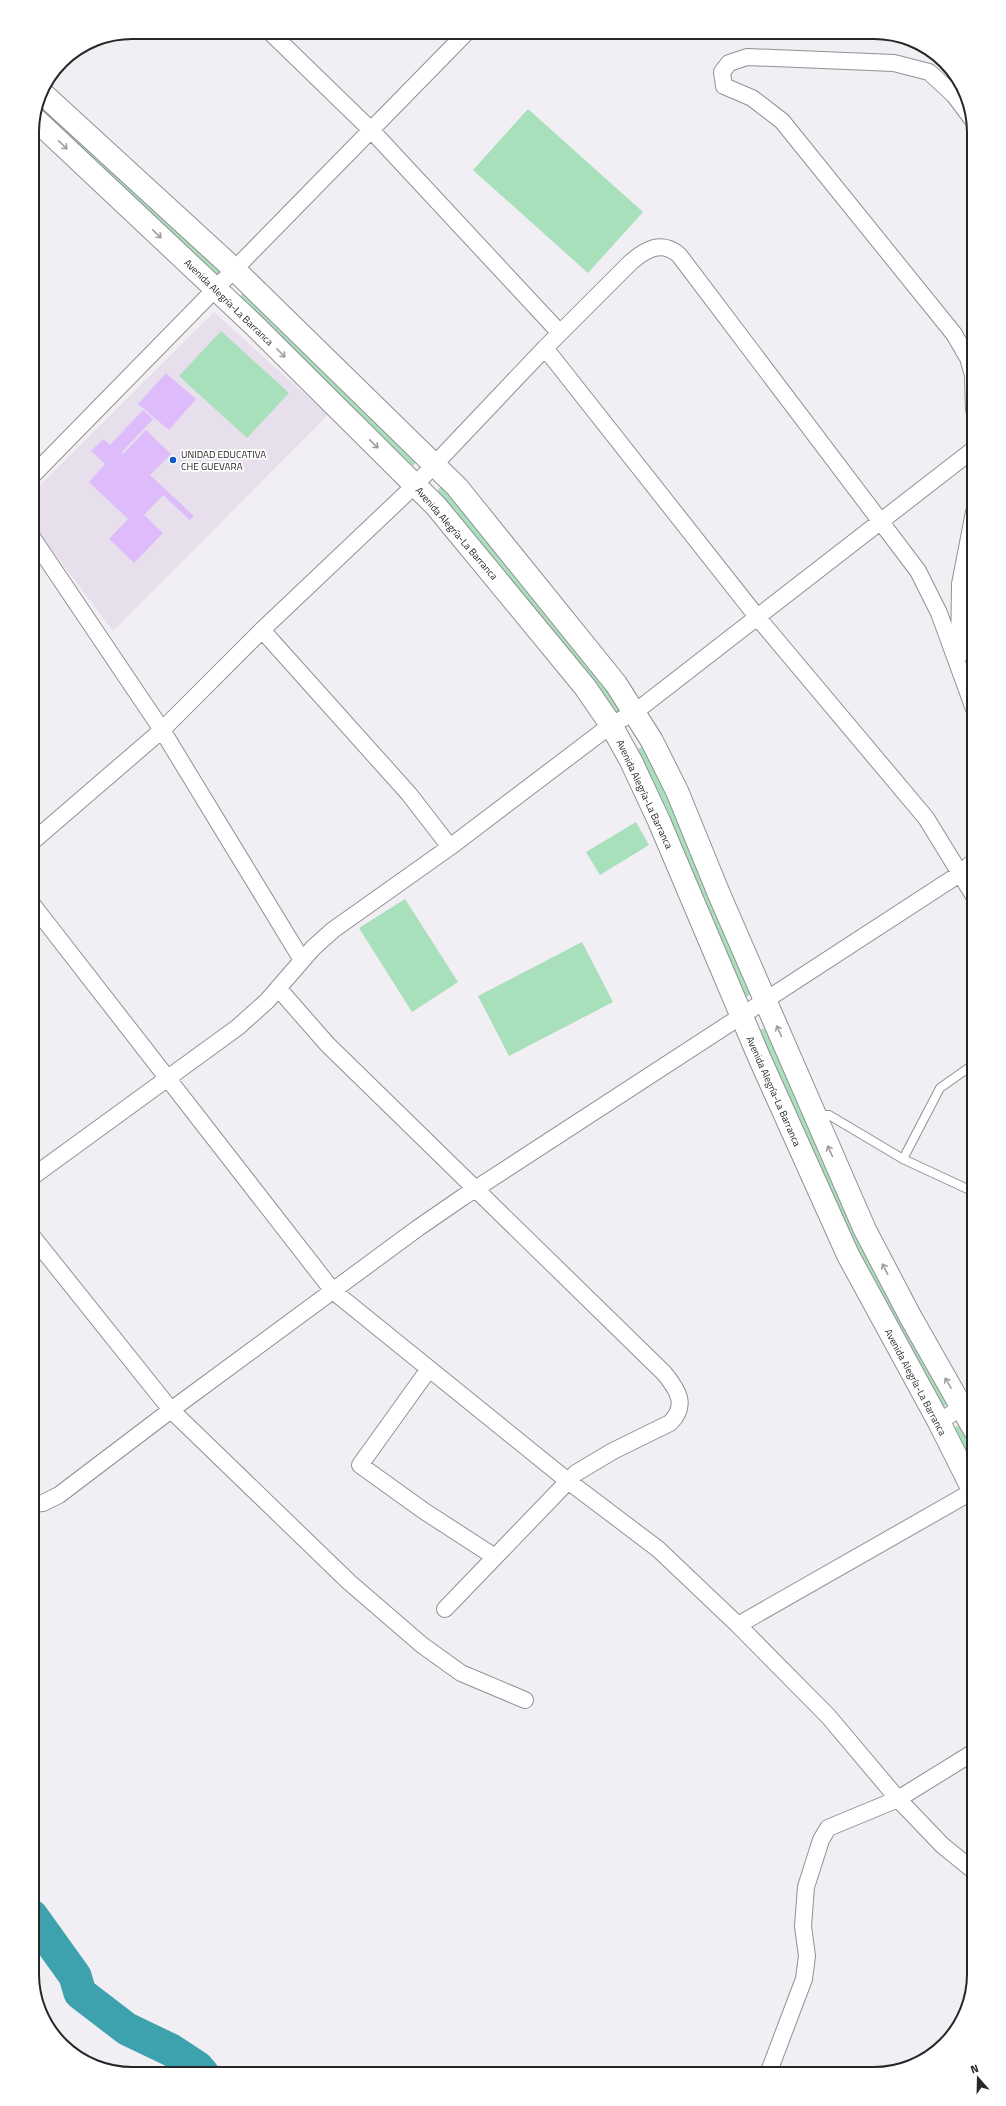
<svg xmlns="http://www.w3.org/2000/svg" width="1006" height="2106" font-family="'Titillium Web',sans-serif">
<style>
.built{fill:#e7e0ec}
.green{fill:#a7e0ba}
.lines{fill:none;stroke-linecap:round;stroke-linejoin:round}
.river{stroke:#3da2ae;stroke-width:33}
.building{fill:#debbfa}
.lane-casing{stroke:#929094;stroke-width:10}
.street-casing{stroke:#929094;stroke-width:18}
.secondary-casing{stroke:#929094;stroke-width:24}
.lane{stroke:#fff;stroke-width:8}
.street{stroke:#fff;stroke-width:16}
.secondary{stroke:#fff;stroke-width:22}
.oneway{stroke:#9e9e9e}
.poi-dot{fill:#115bc6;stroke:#fff;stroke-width:1.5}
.labels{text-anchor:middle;stroke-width:3.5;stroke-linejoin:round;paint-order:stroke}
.street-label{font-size:10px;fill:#282728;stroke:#fff}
.poi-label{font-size:10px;fill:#282728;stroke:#fff;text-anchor:start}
.rim{fill:none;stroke:#282728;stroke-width:2}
</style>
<rect width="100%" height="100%" fill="#f1eef4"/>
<!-- built -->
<path class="built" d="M214,312L328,415L113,631L32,523V493Z"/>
<!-- green -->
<path class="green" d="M39,100L225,272L220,279L36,111Z
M528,109L643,212L588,273L473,170Z
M245,291L419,459L413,466L239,298Z
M221,331L289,393L247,438L179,376Z
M444,483L626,710L617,716L524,596L437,491Z
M646,745L753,993L745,998L636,750Z
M636,822L649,845L600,875L586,852Z
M405,899L458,982L412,1012L359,928Z
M582,942L613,1002L509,1056L478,996Z
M766,1028L949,1403L939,1410L850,1243L756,1031Z
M960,1425L974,1451V1473L951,1429Z"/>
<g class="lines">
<!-- river -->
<path class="river" d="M32,1916L75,1976L80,1993L127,2029L171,2050L197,2067L203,2074"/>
</g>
<!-- building -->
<path class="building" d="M166,373L196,399L169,430L138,404Z
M143,410L153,419L122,452L123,454L146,430L171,454L150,475L194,516L190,520L163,495L144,515L163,533L134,563L109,539L128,519L89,482L105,464L91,451L103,439L110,445Z"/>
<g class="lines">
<defs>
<path id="lane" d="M818,1115H829L903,1159L974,1192
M903,1159L940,1088L974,1064"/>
<path id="street" d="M270,32L372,131L560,333
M972,119L954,95L929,72L894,63L747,57L729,63L722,72L724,86L752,98L782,121L954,334L968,358L973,375L974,410
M545,348L758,618L926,818L974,896
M32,476L467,32
M32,537L162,730L302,960
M262,630L409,794L450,847
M959,656L960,584L974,512
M32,842L162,730L262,630L415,485L545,348L631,262C646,249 662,240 679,255L918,571L939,613L974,709
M32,904L333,1291L568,1481L658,1549L738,1625L828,1716L898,1799L942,1845L974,1871
M278,988L327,1044L664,1373C678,1390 688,1405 670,1423L613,1451L576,1473L445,1609
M32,1177L238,1027L267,1001L313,948L333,930L450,847L611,725L635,712L974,449
M32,1236L171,1410L349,1582L422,1645L461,1673L525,1700
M429,1369L360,1465L424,1511L495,1557
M939,1422L974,1399
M32,1504L43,1503L59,1495L171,1410L418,1228L463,1197L961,873L974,861
M738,1625L973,1491
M768,2074L804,1979L807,1956L803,1926L806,1887L821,1840L828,1828L898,1799L974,1752"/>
<path id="secondary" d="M41,92L235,270L457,487L616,684L652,741L677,791L719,894L865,1230L910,1316L974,1429
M34,118L255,326L436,506L585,687L611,725L631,761L659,821L759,1057L848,1255L939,1422L974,1492"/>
</defs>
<!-- lane casing -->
<use href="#lane" class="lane-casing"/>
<!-- street casing -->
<use href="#street" class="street-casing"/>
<!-- secondary casing -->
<use href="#secondary" class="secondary-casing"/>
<!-- lane -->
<use href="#lane" class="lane"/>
<!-- street -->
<use href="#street" class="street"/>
<!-- secondary -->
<use href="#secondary" class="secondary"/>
</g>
<!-- one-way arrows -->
<defs><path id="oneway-shaft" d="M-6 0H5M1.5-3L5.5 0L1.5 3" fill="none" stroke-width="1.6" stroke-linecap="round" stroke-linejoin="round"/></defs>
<g class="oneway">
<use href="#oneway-shaft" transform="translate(63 145) rotate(44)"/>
<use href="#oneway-shaft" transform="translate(157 234) rotate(43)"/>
<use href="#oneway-shaft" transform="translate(281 353) rotate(45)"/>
<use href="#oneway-shaft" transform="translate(374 444) rotate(44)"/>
<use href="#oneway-shaft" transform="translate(779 1031) rotate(-114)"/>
<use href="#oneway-shaft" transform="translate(830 1151) rotate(-114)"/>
<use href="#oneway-shaft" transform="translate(885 1269) rotate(-117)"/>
<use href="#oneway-shaft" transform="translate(948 1383) rotate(-120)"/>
</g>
<!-- markers -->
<circle class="poi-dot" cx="173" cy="460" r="4"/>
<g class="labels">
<!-- street labels -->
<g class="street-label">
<text transform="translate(229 302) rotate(44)" y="4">Avenida Alegría-La Barranca</text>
<text transform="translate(457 533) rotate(49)" y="4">Avenida Alegría-La Barranca</text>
<text transform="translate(645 794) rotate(65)" y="4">Avenida Alegría-La Barranca</text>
<text transform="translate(774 1091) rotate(66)" y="4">Avenida Alegría-La Barranca</text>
<text transform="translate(916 1382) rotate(62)" y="4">Avenida Alegría-La Barranca</text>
</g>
<!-- poi labels -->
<g class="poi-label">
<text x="181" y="458">UNIDAD EDUCATIVA<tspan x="181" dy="12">CHE GUEVARA</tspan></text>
</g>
</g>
<!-- crop -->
<path d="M0 0H1006V2106H0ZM132 39H874A93 93 0 0 1 967 132V1974A93 93 0 0 1 874 2067H132A93 93 0 0 1 39 1974V132A93 93 0 0 1 132 39Z" fill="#fff" fill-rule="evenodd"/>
<path class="rim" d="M132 39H874A93 93 0 0 1 967 132V1974A93 93 0 0 1 874 2067H132A93 93 0 0 1 39 1974V132A93 93 0 0 1 132 39Z"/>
<!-- north arrow -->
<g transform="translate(978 2078) rotate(340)" stroke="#ffffff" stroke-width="3" paint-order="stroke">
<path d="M0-3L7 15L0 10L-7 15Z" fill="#282728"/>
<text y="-6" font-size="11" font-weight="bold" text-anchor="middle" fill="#282728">N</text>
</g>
</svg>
